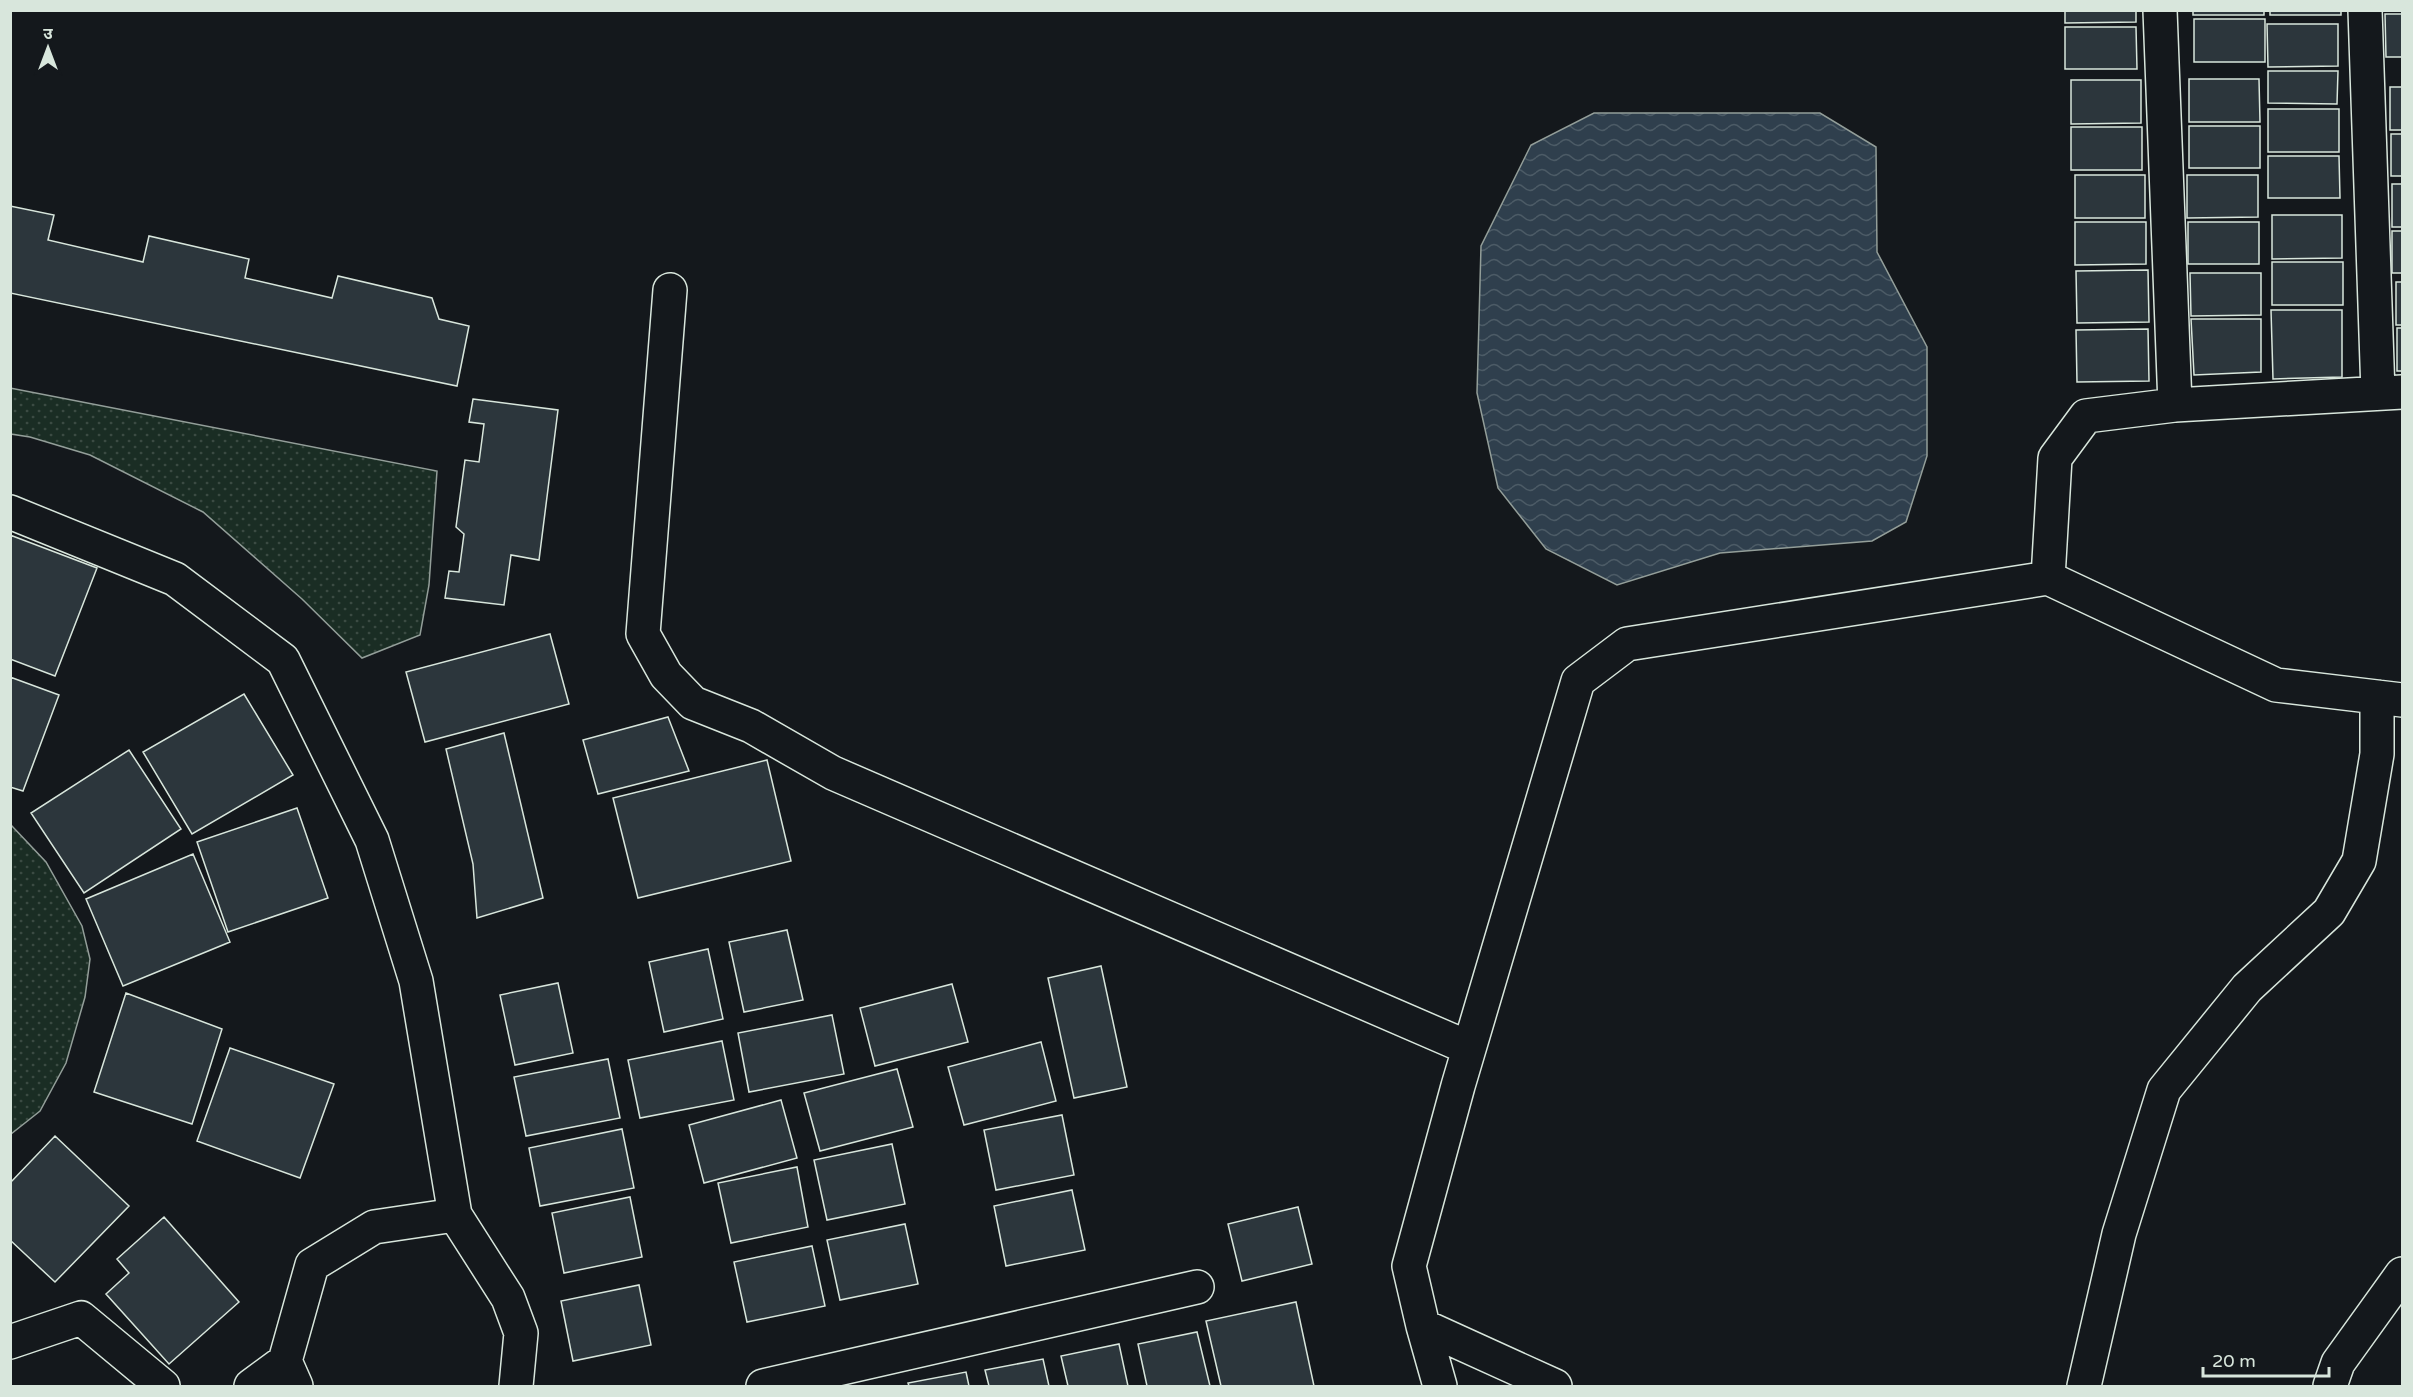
<svg xmlns="http://www.w3.org/2000/svg" width="2413" height="1397" font-family="'Varela Round','Noto Sans Devanagari',sans-serif">
<style>
.grass{fill:url(#grass-dots);stroke:#939e99;stroke-width:1.5}
.water{fill:url(#water-waves);stroke:#939e99;stroke-width:1.5}
.building{fill:#2c363c;stroke:#d8e6dc;stroke-width:1.5}
.lines{fill:none;stroke-linecap:round;stroke-linejoin:round}
.minor-casing{stroke:#d8e6dc;stroke-width:36}
.minor{stroke:#14181c;stroke-width:33}
</style>
<defs>
<pattern id="grass-dots" width="8" height="8" patternUnits="userSpaceOnUse" patternTransform="scale(1.5)"><rect width="8" height="8" fill="#1a2d24"/><path d="M2 2h.1M6 6h.1" fill="none" stroke="#3b4b43" stroke-width="1.8" stroke-linecap="round"/></pattern>
<pattern id="water-waves" width="16" height="10" patternUnits="userSpaceOnUse" patternTransform="scale(1.5)"><rect width="16" height="10" fill="#2f3f4d"/><path d="M0 5q4-4 8 0t8 0" fill="none" stroke="#4c5b66"/></pattern>
</defs>
<rect width="100%" height="100%" fill="#14181c"/>
<!-- grass -->
<path class="grass" d="M10,388L437,471L429,585L420,635L362,658L302,599L203,512L90,455L30,437L11,434Z
M11,825L46,862L82,926L90,959L85,997L66,1063L40,1111L11,1134Z"/>
<!-- water -->
<path class="water" d="M1594,113H1820L1876,147L1877,252L1927,347V456L1906,522L1872,541L1720,553L1617,585L1546,549L1498,488L1477,393L1481,246L1531,145Z"/>
<!-- building -->
<path class="building" d="M2065,10H2136V22L2065,23Z
M2193,10H2264V15H2193Z
M2270,10H2341V15H2270Z
M2385,14H2402V57H2386Z
M2194,19H2265V62H2194Z
M2267,24H2338V66L2268,67Z
M2065,27H2136L2137,69H2065Z
M2268,71H2338L2337,104L2268,103Z
M2189,79H2259L2260,122H2189Z
M2071,80H2141V123L2071,124Z
M2390,87H2402V130H2390Z
M2268,109H2339V152H2268Z
M2189,126H2260V168H2189Z
M2071,127H2142V170H2071Z
M2391,134H2402V176H2391Z
M2268,156H2339L2340,198H2268Z
M2075,175H2145V218H2075Z
M2187,175H2258V217L2187,218Z
M2392,184H2402V227H2392Z
M10,206L54,215L48,240L143,262L149,236L249,259L245,278L332,298L338,276L432,298L439,319L469,326L457,386L10,293Z
M2272,215H2342V258L2272,259Z
M2075,222H2146V264L2075,265Z
M2188,222H2259V264H2188Z
M2392,231H2402V273H2392Z
M2272,262H2343V305H2272Z
M2148,270L2149,322L2077,323L2076,271Z
M2190,273H2261V315L2191,316Z
M2396,282H2402V325H2396Z
M2271,310H2342V377L2273,379Z
M2191,319H2261V372L2194,375Z
M2397,328H2402V371H2397Z
M2148,329L2149,381L2077,382L2076,330Z
M473,399L558,410L539,560L511,555L504,605L445,598L449,571L459,572L464,534L456,527L465,460L479,462L484,424L469,422Z
M10,535L97,568L55,676L10,659Z
M550,634L569,704L425,742L406,672Z
M10,677L59,695L23,791L10,787Z
M244,694L293,775L192,834L143,752Z
M668,717L689,771L598,794L583,740Z
M504,733L543,898L477,918L473,864L446,749Z
M129,750L181,829L84,893L31,813Z
M767,760L791,861L638,898L613,798Z
M297,808L328,898L228,932L197,842Z
M193,854L230,942L123,986L86,899Z
M787,930L803,1000L744,1012L729,942Z
M708,949L723,1019L664,1032L649,962Z
M1101,966L1127,1087L1074,1098L1048,978Z
M558,983L573,1053L515,1065L500,995Z
M952,984L968,1042L875,1066L860,1008Z
M126,993L222,1029L192,1124L94,1092Z
M832,1015L844,1074L749,1092L738,1033Z
M722,1041L734,1100L640,1118L628,1060Z
M1041,1042L1056,1101L964,1125L948,1067Z
M230,1048L334,1084L300,1178L197,1141Z
M608,1059L620,1118L526,1136L514,1077Z
M897,1069L913,1127L820,1151L804,1093Z
M781,1100L797,1158L704,1183L689,1125Z
M1062,1115L1074,1175L996,1190L984,1130Z
M622,1129L634,1188L540,1206L529,1148Z
M55,1136L129,1206L55,1282L10,1240V1183Z
M892,1144L905,1204L827,1220L814,1160Z
M797,1167L808,1227L731,1243L718,1183Z
M1072,1190L1085,1250L1006,1266L994,1206Z
M630,1197L642,1257L564,1273L552,1213Z
M1298,1207L1312,1264L1242,1281L1228,1224Z
M164,1217L239,1302L169,1364L106,1294L129,1273L117,1259Z
M905,1224L918,1284L840,1300L827,1240Z
M812,1246L825,1306L747,1322L734,1262Z
M639,1285L651,1345L573,1361L561,1301Z
M1296,1302L1314,1386H1221L1206,1321Z
M1197,1332L1210,1386H1147L1138,1344Z
M1119,1344L1128,1386H1068L1061,1356Z
M1043,1359L1049,1386H989L985,1370Z
M966,1372L969,1386H909L908,1383Z"/>
<g class="lines">
<defs>
<path id="minor" d="M2160,10L2175,405
M2365,10L2378,393
M670,290L643,634L666,675L693,703L751,726L833,773L1469,1048
M10,512L175,579L283,660L372,840L416,981L455,1215
M2048,578L2055,458L2086,416L2175,405L2402,392
M1423,1326L1440,1386
M10,1342L81,1318L163,1386
M285,1361L296,1386
M251,1386L285,1361L312,1265L374,1227L455,1215L508,1298L521,1333L516,1386
M763,1386L1197,1287
M1555,1386L1423,1326L1409,1266L1458,1086L1578,681L1627,644L2048,578L2276,685L2402,700
M2084,1386L2119,1234L2164,1090L2247,988L2329,912L2359,861L2377,754V697
M2330,1386L2338,1363L2402,1274"/>
</defs>
<!-- minor casing -->
<use href="#minor" class="minor-casing"/>
<!-- minor -->
<use href="#minor" class="minor"/>
</g>
<!-- border -->
<rect width="2413" height="1397" fill="none" stroke="#d8e6dc" stroke-width="24"/>
<!-- north arrow -->
<g transform="translate(48 48)" stroke="#14181c" stroke-width="4.5" paint-order="stroke">
<path d="M0-4.5L10 22L0 15L-10 22Z" fill="#d8e6dc"/>
<text y="-9" font-size="16" font-weight="bold" text-anchor="middle" fill="#d8e6dc">उ</text>
</g>
<!-- scale -->
<path d="M2203 1367v9h126v-9" fill="none" stroke="#d8e6dc" stroke-width="3"/>
<text x="2212" y="1367" font-size="18" fill="#d8e6dc" stroke="#14181c" stroke-width="4.5" paint-order="stroke">20 m</text>
</svg>
